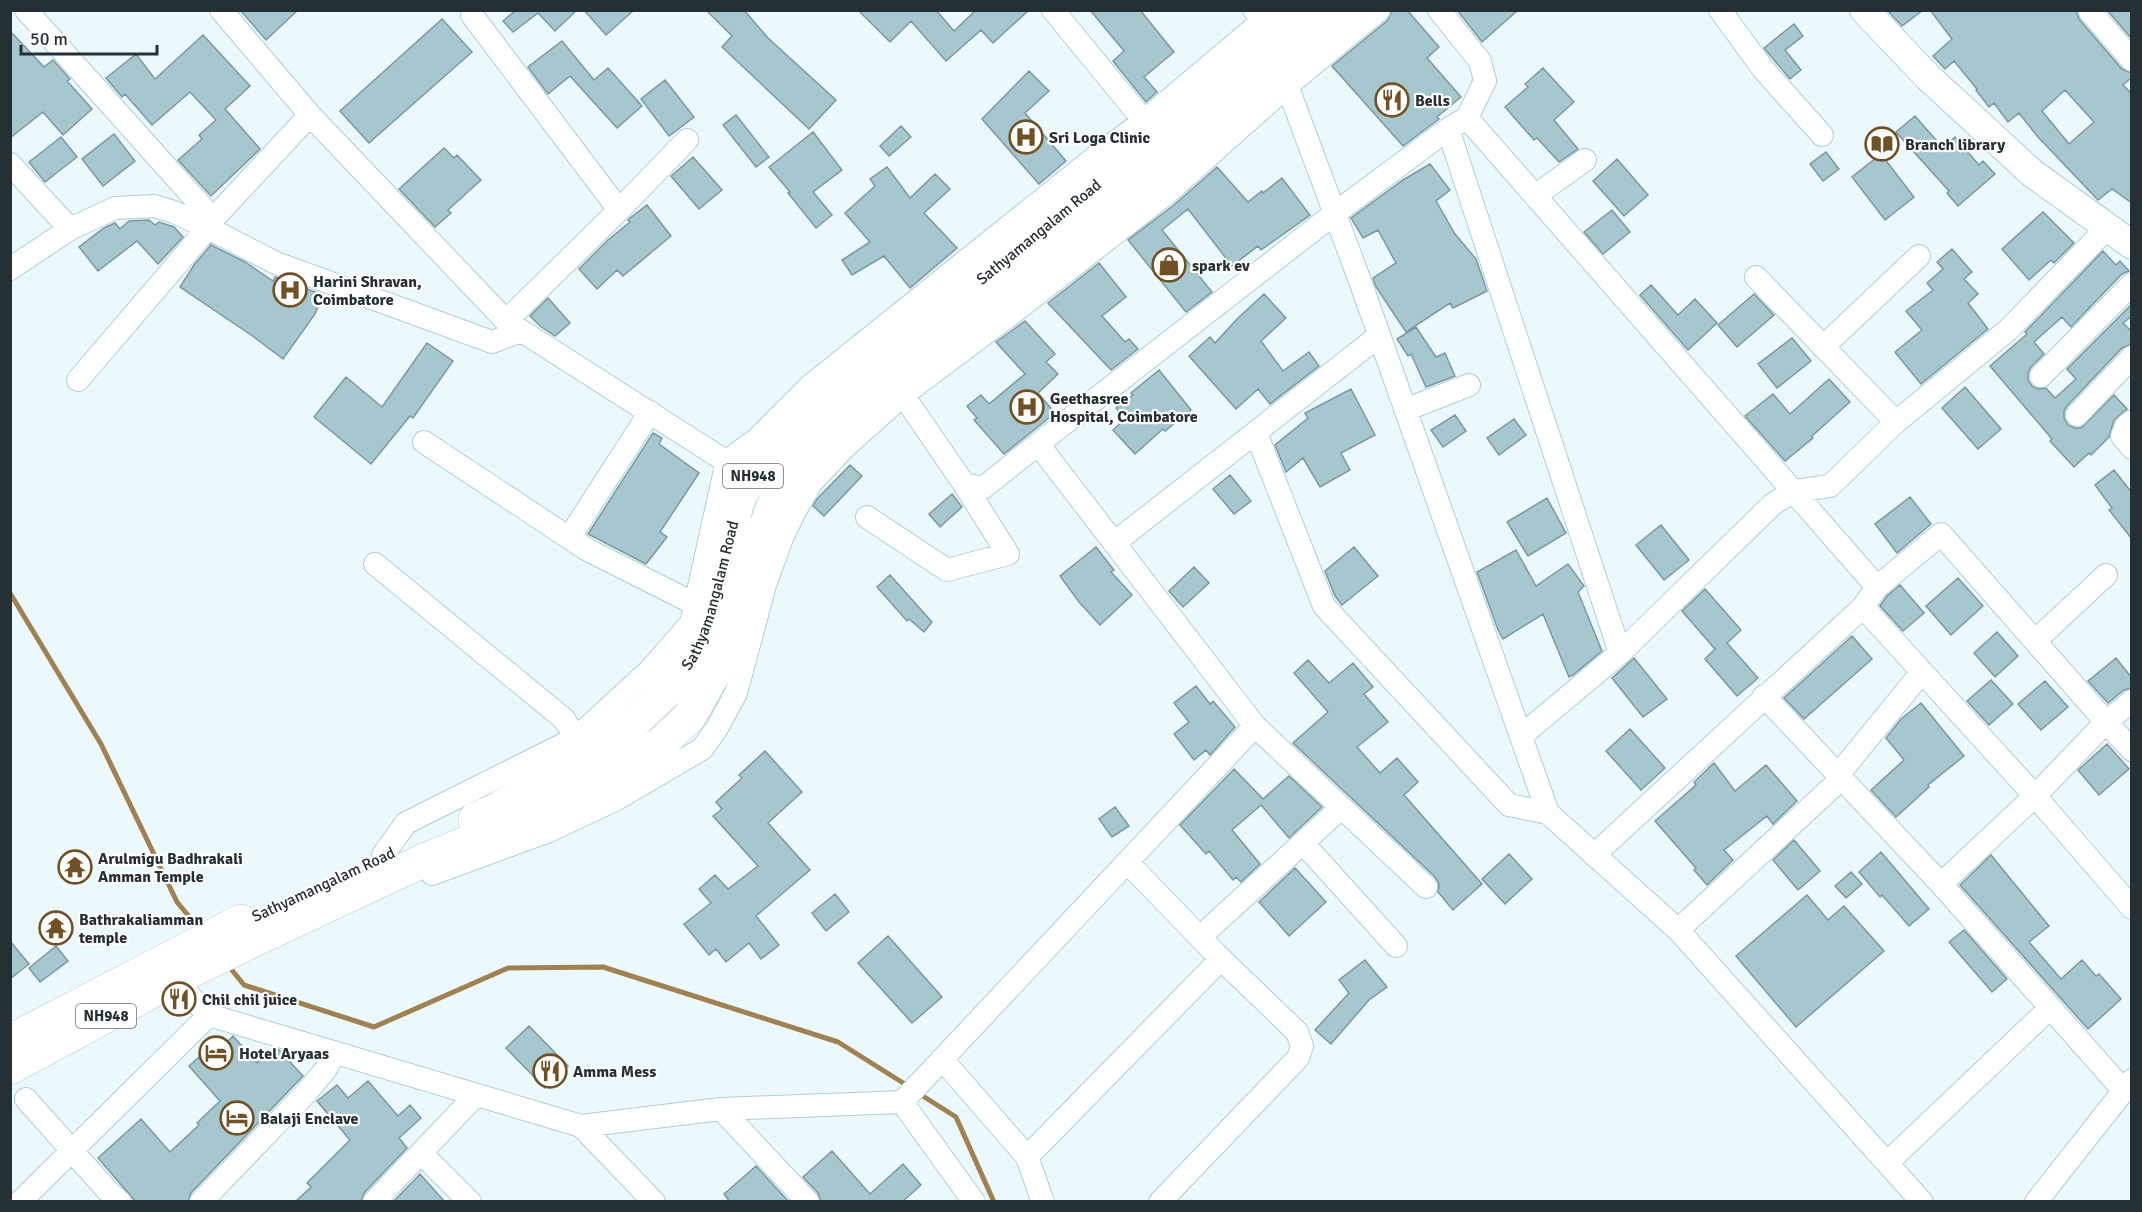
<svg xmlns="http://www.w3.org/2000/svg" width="2142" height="1212" font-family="Signika,sans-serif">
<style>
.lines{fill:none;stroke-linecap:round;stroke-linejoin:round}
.stream{stroke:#a08152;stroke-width:5}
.building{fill:#a7c7cf;stroke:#7a98a0;stroke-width:1.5;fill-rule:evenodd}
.minor-casing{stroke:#afced6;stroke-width:24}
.major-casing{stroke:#afced6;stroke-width:30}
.highway-casing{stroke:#afced6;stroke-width:34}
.minor{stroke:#fff;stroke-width:22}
.major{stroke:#fff;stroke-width:28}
.highway{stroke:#fff;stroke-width:33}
.labels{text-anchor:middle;stroke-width:4.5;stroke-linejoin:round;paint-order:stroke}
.shield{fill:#fff;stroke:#666e70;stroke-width:1.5}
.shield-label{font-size:15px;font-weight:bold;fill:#243033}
.poi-label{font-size:16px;font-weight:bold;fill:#243033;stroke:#fff;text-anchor:start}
.street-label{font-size:16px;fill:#243033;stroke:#fff}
</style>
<rect width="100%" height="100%" fill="#ecf9fc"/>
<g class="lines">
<!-- stream -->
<path class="stream" d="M10,593L101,744L177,902L201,931
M227,964L244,985L374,1027L508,968L603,967L838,1042L908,1086
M918,1093L956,1117L994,1202"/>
</g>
<!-- building -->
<path class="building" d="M240,10H298L266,40Z
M516,10H577L555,31L538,13L513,32L503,21Z
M584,10H634L606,35Z
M706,10H744L768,38L836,100L809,129L722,47L732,36Z
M858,10H936L954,31L976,10H1029L993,43L981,30L946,61L911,21L890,42Z
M1090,10H1140L1174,52L1144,77L1157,92L1146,102L1113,61L1124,51Z
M1392,10H1407L1439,47L1427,58L1461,97L1437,117L1439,119L1403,146L1332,66L1388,20Z
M1457,10H1518L1482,42Z
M1887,10H1923L1902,26Z
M1930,10H2076L2079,19L2122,69L2132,73V77L2123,85L2132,94V203L2112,189L2098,200L2038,137L2019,113L2008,122L1994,103L1989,107L1976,90L1977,89L1954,61L1945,69L1933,56L1952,39ZM2065,90L2094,122L2069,144L2042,111Z
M2107,10H2132V38H2131Z
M442,19L472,52L369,143L340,111Z
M1794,24L1803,36L1785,50L1801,70L1790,79L1764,48Z
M10,31L44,67L53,60L70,79L67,81L92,109L63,135L43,112L10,138Z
M203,35L250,86L225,109L260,149L211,196L178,160L202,139L199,135L216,120L190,92L152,125L125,94L122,97L106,78L136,54L155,79Z
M562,41L594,80L608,68L642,106L617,128L570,76L548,94L528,67Z
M1543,68L1574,102L1554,120L1578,149L1559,162L1537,138L1534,140L1505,107L1528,87L1525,84Z
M1029,71L1049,91L1025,113L1066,161L1039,184L982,119Z
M665,80L694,117L669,136L641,99Z
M736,115L769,157L756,167L723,125Z
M1915,116L1943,148L1955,137L1979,165L1983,161L1995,174L1958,206L1947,193L1949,191L1896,132Z
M901,126L911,137L889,156L880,146Z
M813,132L842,170L813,192L832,215L816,228L788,193L790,192L769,167Z
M114,134L135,161L103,186L82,159Z
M61,137L77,157L45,182L29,162Z
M444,148L454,158L457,155L481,180L448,210L451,213L435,227L399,189Z
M1826,152L1839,169L1823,181L1810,164Z
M1881,154L1914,197L1885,220L1852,177Z
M693,157L722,190L699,209L671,176Z
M1617,159L1648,195L1624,216L1593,181Z
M1430,164L1450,190L1436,201L1455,234L1476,259L1487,291L1453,308L1450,303L1406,332L1376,287L1373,278L1396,263L1378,230L1363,238L1351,218L1403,180Z
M887,167L910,198L935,174L950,189L924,213L957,248L910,288L884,256L852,275L842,260L870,242L845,213L875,186L870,179Z
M1217,167L1248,202L1262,191L1263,193L1282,178L1310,215L1261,250L1258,246L1232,266L1188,209L1162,230L1212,292L1186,312L1128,240L1174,205Z
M647,205L671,236L623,276L617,270L597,289L579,269L609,239L630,222L628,220L630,218Z
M1612,210L1630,232L1603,254L1584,232Z
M2043,212L2074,243L2054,263L2051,260L2029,280L2002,249Z
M149,220L155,225L159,222L174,227L183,237L158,264L137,241L98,271L79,247L104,228L115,223L120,229L129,221Z
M211,245L245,262L273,281L275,277L323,295L315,314L283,359L254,337L180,287L194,265Z
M1952,249L1972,272L1964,279L1978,294L1968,303L1988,329L1921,384L1895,352L1922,330L1906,311L1933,290L1927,283L1943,269L1937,262Z
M2103,251L2116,265L2120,261L2129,271L2122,274L2071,327L2062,317L2034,342L2044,354L2031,367L2028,373V380L2032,386L2038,389L2046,388L2055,398L2076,379L2067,369L2132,304V316L2123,323L2132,332V344L2122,348L2067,406L2064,411V418L2068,425L2074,428H2081L2114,395L2127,409L2114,420L2109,437L2091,455L2089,453L2074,467L2050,441L2052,439L1990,366L2027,334L2025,332Z
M1099,263L1126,297L1102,316L1125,342L1129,339L1138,349L1111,370L1048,303Z
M1651,285L1678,315L1695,299L1717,323L1688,350L1640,295Z
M1264,294L1286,318L1261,341L1283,371L1309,352L1319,366L1270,404L1258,389L1236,409L1189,356L1210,337L1215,343L1237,319Z
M1754,294L1774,315L1737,347L1718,325Z
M548,298L570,323L555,336L540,326L530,316Z
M1025,321L1055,354L1046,362L1058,374L1038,393L1055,413L1004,454L974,420L977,418L967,406L981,395L989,404L1025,374L996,342Z
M1416,327L1436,357L1445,353L1455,376L1426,387L1411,354L1408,356L1397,339Z
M1792,338L1811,361L1777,388L1758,364Z
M427,343L453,361L413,418L410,416L371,464L314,417L346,377L382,407Z
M1159,370L1191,410L1165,431L1163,429L1135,454L1113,430L1125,419L1116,408L1133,395L1131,393Z
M1829,379L1850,402L1812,436L1813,438L1785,461L1745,416L1773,394L1790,414Z
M1965,387L2001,429L1978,449L1942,408Z
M1351,389L1375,435L1341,453L1350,470L1320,487L1303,458L1286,472L1275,445L1308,418L1305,413Z
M1455,415L1466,431L1443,447L1431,430Z
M1514,419L1526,435L1499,455L1487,438Z
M653,433L662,438L659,444L699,473L660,532L667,537L646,564L588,534Z
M850,465L862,476L824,516L813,506L817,499Z
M2114,470L2132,493V539L2109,510L2112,508L2095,485Z
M1230,475L1251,501L1234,514L1213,489Z
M952,494L962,507L940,527L929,514Z
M1910,497L1931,524L1897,553L1875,524Z
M1547,498L1566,533L1528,556L1507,522Z
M1661,525L1689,560L1664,580L1636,545Z
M1096,547L1114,570L1111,572L1132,595L1100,625L1079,602L1060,576Z
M1354,547L1378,576L1342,605L1335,596L1325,571Z
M1516,550L1536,586L1568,564L1584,586L1578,592L1602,651L1573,675L1569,677L1543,614L1503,639L1498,630L1477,572Z
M1194,567L1209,583L1183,607L1169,591Z
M890,575L932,622L924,632L909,619L907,621L877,587Z
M1958,578L1983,606L1951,635L1926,606Z
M1900,585L1924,613L1903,631L1880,606L1887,596Z
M1705,589L1741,630L1727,643L1758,678L1737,696L1705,659L1715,649L1682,611Z
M1997,632L2018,656L1995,677L1974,653Z
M1852,636L1872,659L1804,719L1784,698Z
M1634,658L1667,699L1643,717L1612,678Z
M2116,658L2132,678V688L2124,690L2108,703L2088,681Z
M1308,660L1329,683L1353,663L1373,687L1364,694L1388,722L1357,747L1380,773L1397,758L1418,782L1404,795L1482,884L1453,910L1438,892L1439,884L1435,877L1293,743L1328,712L1294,673Z
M1991,680L2013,704L1989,725L1967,701Z
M2045,681L2068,707L2041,730L2018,704Z
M1196,686L1210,704L1213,701L1235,727L1210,755L1206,750L1194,760L1174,734L1189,722L1174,703Z
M1921,703L1964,756L1928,785L1929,787L1896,817L1871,790L1904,760L1886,738L1901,719Z
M1630,729L1665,768L1641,790L1606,751Z
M2107,744L2129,769L2099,795L2078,770Z
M765,751L802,792L768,823L810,870L756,916L779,945L761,959L749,943L726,962L716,949L709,955L684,924L711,903L699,889L715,875L728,889L758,866L713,816L722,809L716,802L742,778L739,775Z
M1714,763L1735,791L1766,765L1797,801L1773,824L1767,816L1724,850L1733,860L1707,885L1694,870L1696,868L1655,821L1696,785L1694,782Z
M1234,769L1263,799L1289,776L1322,807L1289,838L1261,805L1232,830L1260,864L1241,882L1236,877L1233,880L1209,851L1206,854L1180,825Z
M1115,807L1129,826L1112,837L1099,819Z
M1794,840L1820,871L1798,890L1773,860Z
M1881,852L1929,909L1909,926L1882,895L1880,897L1859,872Z
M1509,854L1532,879L1505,904L1482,879Z
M1991,855L2049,926L2029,942L2061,979L2082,960L2096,976L2099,974L2121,999L2088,1029L1960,885Z
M1295,868L1326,902L1289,936L1259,902Z
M1851,872L1862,884L1846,898L1835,886Z
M835,894L849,912L826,931L812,913Z
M1807,895L1828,920L1844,906L1884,951L1796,1027L1736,956Z
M1964,930L2007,979L1992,992L1949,942Z
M888,936L942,997L912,1023L858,963Z
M10,941L29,964L10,979Z
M56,946L68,961L40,982L29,968Z
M1365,960L1387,987L1369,1000L1331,1044L1315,1030L1349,993L1339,980Z
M529,1026L568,1066L545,1088L506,1048Z
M233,1036L257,1063L273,1048L279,1050L303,1076L191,1193L188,1202H136L98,1158L141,1119L170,1152L199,1125L197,1123L220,1101L189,1066L218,1040L223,1046Z
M368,1081L398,1116L410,1105L421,1118L399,1138L407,1148L364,1193L361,1202H295L311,1187L307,1183L350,1140L317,1101L337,1085L348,1098Z
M832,1151L870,1194L903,1164L921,1185L902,1202H821L818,1193L803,1177Z
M756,1166L789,1202H730L724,1194Z
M420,1174L445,1202H393Z"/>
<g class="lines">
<defs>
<path id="minor" d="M26,10L213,219
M221,10L310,115L506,321L738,469
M1053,10L1144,121
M1254,10L1263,21L1360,281L1548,813L1678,930L1922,1202
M1439,10L1480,61L1485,81L1467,118L1448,129L1620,653
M1720,10L1763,69L1822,135
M2089,10L2132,60
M472,15L619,210
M1467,118L1877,587L1863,607
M10,164L70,229
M1535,196L1585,160
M10,269L70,229L115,208L154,206L174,212L208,228L276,263L492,342L521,331
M1756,277L1896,422
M506,321L619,210L687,140
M1823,347L1919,256
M2041,376L2132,284
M78,380L208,228L213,219L310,115
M903,395L964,484L983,488L1038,444
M1405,410L1469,385
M2077,415L2132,357
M2132,421L2126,426L2122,436L2132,448
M1256,433L1324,606L1509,805L1548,813
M424,442L586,549L695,604
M867,517L947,570L1008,554L964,484
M569,538L650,412
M1114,543L1379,336
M375,564L564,719L576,738
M1877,587L1941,534L2106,722L2132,701
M2035,641L2106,575
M1764,696L1941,884L2124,1091
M1255,726L1426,887
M1521,736L1620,653L1773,504L1794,491L1830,486L1896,422L2008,330L2107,228
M2132,750L2106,722L2035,796L2132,908
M1838,775L1922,672
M1303,843L1396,946
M383,855L406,823L576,738L651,669L691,623L727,461L756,440L811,385L1099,154L1144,121L1272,13
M1594,855L1863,607L2035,796L1941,884
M1127,862L1216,954L1297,1032L1302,1046L1298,1058L1160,1202
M432,874L549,831L617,799L702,749L717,728L736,693L765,585L782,538L795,511L811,483L845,447L903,395L1006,318L1166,194L1287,86L1379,10
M1678,930L1842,778
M1200,937L1341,808
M209,1015L581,1126L654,1202
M942,1059L1027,1157L1043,1202
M26,1099L107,1190L120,1202
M902,1102L974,1202
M721,1109L902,1102L1255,726L1038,444L1334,214L1448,129
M581,1126L721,1109L808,1202
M421,1153L470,1202
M1027,1157L1221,959
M1887,1163L2050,1008
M20,1202L209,1015L173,980L167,969
M201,1202L306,1093L326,1069L334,1052
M374,1202L476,1095
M2036,1202L2132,1080"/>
<path id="major" d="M1864,10L1928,77L2032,173L2132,245"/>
<g id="highway">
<path id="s1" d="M475,819L494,811L597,751L636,720L670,688L694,654L708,618L739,497L751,478L793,433L1308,10"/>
<path d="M10,1041L241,921"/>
<path d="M10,1068L173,980L250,942L429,858L568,802L663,742L689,717L712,677L747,574L778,494L842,424L1157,174L1345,10"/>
</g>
</defs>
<!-- minor casing -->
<use href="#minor" class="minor-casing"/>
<!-- major casing -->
<use href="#major" class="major-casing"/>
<!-- highway casing -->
<use href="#highway" class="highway-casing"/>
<!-- minor -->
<use href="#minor" class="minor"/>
<!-- major -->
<use href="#major" class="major"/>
<!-- highway -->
<use href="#highway" class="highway"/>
</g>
<!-- icons -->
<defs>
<symbol id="restaurant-ring" viewBox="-11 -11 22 22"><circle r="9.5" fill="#fff" stroke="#705126" stroke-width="1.5"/><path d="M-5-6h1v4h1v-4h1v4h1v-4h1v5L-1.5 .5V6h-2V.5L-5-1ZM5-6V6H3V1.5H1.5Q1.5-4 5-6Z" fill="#705126"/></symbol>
<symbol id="hospital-ring" viewBox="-11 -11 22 22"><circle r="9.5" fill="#fff" stroke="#705126" stroke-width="1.5"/><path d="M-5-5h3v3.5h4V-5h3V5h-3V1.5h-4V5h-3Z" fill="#705126"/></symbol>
<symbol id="library-ring" viewBox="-11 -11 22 22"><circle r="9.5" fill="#fff" stroke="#705126" stroke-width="1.5"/><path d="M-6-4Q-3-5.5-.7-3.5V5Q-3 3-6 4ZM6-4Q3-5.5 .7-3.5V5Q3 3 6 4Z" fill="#705126"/></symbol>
<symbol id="shop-ring" viewBox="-11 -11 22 22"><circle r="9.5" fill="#fff" stroke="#705126" stroke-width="1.5"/><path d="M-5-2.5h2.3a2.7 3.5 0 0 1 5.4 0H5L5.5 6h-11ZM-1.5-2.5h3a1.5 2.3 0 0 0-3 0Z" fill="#705126"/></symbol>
<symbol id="temple-ring" viewBox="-11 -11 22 22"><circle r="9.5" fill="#fff" stroke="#705126" stroke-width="1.5"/><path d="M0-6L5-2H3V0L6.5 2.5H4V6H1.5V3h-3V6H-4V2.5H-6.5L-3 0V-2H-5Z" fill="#705126"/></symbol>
<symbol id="hotel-ring" viewBox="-11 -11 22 22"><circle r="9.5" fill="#fff" stroke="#705126" stroke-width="1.5"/><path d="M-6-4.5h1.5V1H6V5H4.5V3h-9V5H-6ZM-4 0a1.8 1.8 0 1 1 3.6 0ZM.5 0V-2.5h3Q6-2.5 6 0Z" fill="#705126"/></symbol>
</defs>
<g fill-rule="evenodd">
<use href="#restaurant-ring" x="1373" y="81" width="38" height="38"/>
<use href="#hospital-ring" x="1007" y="118" width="38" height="38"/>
<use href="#library-ring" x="1863" y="125" width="38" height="38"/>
<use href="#shop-ring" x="1150" y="246" width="38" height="38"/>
<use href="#hospital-ring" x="271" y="271" width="38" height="38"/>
<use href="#hospital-ring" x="1008" y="388" width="38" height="38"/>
<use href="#temple-ring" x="56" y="848" width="38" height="38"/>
<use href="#temple-ring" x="37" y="909" width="38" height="38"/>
<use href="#restaurant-ring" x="160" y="980" width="38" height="38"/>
<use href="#hotel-ring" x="197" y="1034" width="38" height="38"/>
<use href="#restaurant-ring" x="531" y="1052" width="38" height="38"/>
<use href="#hotel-ring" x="218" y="1099" width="38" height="38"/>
</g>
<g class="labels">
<!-- shield labels -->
<g class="shield">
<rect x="723" y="464" width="60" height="24" rx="4.5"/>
<rect x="76" y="1004" width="60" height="24" rx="4.5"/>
</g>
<g class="shield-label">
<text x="753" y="481">NH948</text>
<text x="106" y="1021">NH948</text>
</g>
<!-- poi labels -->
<g class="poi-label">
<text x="1415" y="106">Bells</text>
<text x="1049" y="143">Sri Loga Clinic</text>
<text x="1905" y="150">Branch library</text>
<text x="1192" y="271">spark ev</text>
<text x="313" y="287">Harini Shravan,<tspan x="313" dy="18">Coimbatore</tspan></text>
<text x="1050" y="404">Geethasree<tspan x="1050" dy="18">Hospital, Coimbatore</tspan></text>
<text x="98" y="864">Arulmigu Badhrakali<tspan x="98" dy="18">Amman Temple</tspan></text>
<text x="79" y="925">Bathrakaliamman<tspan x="79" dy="18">temple</tspan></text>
<text x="202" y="1005">Chil chil juice</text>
<text x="239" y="1059">Hotel Aryaas</text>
<text x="573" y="1077">Amma Mess</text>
<text x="260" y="1124">Balaji Enclave</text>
</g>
<!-- street labels -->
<g class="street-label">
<text dy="6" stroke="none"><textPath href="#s1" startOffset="843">Sathyamangalam Road</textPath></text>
<text dy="6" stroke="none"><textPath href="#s1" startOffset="339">Sathyamangalam Road</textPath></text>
<text transform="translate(323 884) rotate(-25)" y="6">Sathyamangalam Road</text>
</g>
</g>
<!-- border -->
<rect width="2142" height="1212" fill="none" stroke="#243033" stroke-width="24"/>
<!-- scale -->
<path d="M21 45v9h136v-9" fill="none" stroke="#243033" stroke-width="3"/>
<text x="30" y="45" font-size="18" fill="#243033" stroke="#ffffff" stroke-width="4.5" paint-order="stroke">50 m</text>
</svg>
